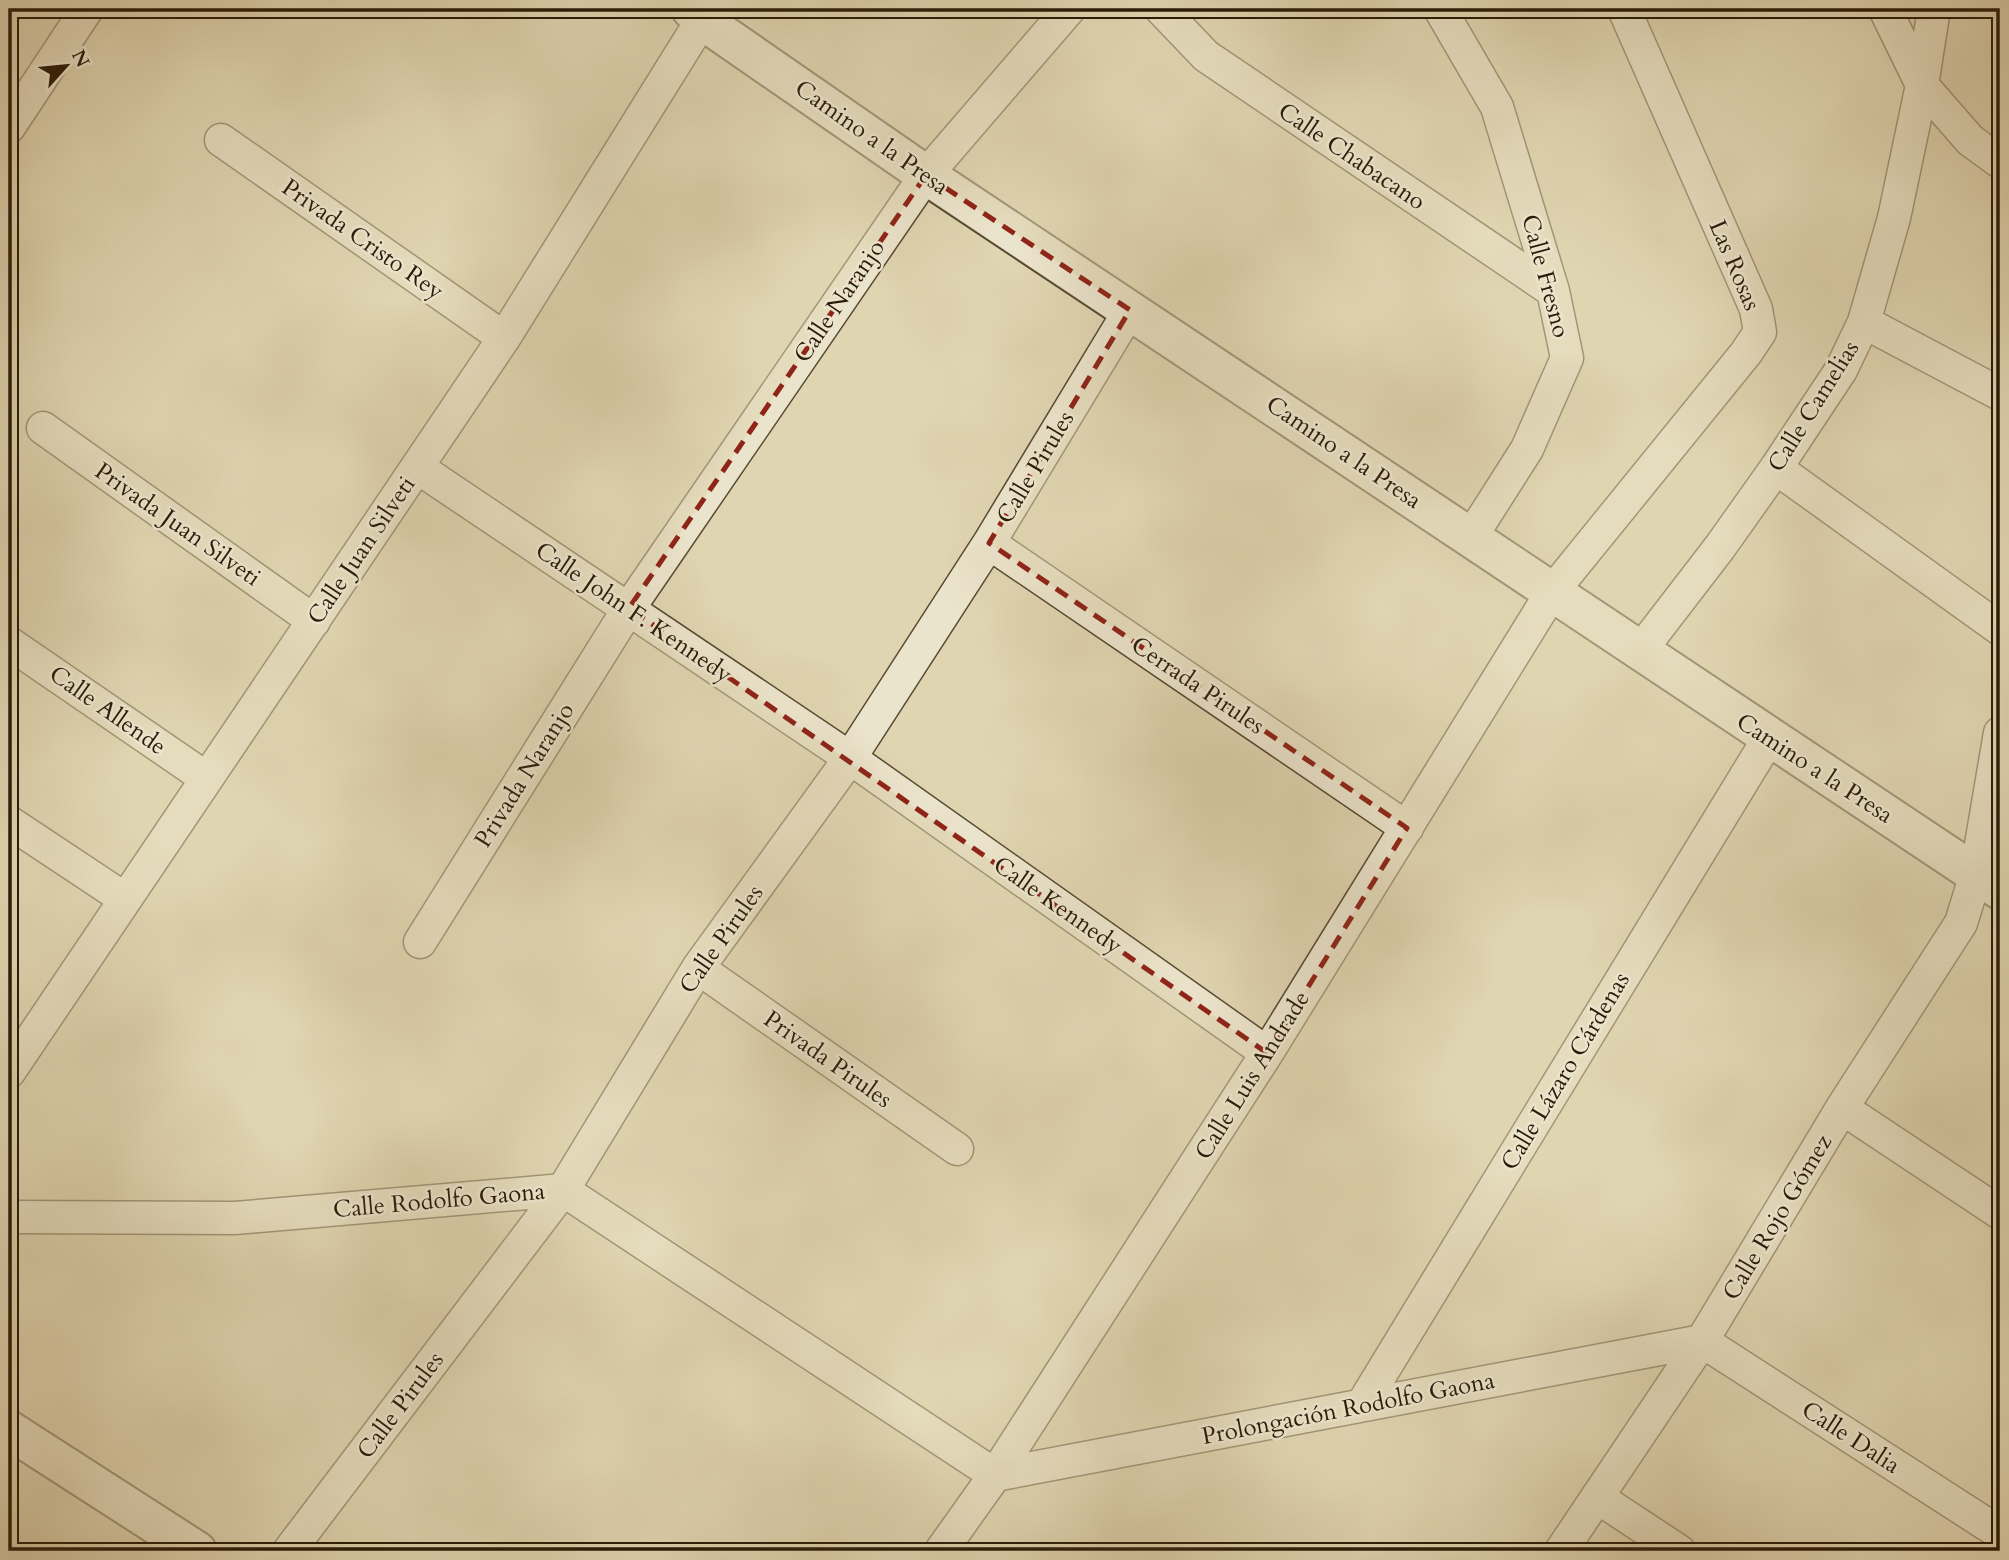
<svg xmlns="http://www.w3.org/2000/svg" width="2009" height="1560" font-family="Cardo,serif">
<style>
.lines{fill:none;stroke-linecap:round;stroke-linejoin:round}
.minor-casing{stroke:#584a32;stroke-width:35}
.tertiary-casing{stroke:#584a32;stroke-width:42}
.minor{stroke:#ebe4cc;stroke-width:32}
.tertiary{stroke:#ebe4cc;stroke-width:38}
.marked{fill:none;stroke:#8f2418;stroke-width:5;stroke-dasharray:14 9;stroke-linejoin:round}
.labels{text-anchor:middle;stroke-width:5;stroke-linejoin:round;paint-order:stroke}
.street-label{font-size:24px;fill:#2a1b08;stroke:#ebe4cc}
</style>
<rect width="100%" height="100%" fill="#e0d5b1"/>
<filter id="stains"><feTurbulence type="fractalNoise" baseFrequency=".00286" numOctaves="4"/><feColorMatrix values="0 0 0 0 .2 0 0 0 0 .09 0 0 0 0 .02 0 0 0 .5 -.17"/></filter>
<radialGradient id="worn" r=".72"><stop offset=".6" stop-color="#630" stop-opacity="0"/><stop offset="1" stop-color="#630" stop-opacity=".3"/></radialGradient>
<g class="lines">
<defs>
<path id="minor" d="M1161,9L1206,56L1553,291
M1440,9L1497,107L1553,291L1567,358L1527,449L1471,537
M1885,9L1922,85L1970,140L2000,162
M9,127L87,9
M221,140L504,338
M1864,322L2000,394
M43,428L314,621
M417,467L850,758L1267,1053
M1776,468L2000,629
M989,543L1407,828
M9,643L206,778
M1640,651L1720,547L1776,468L1841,370L1864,322L1894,218L1922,85L1934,9
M9,822L125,899
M420,942L629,608L926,175L1069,9
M698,968L957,1149
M9,1072L504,338L702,20
M1842,1108L2000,1213
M9,1217L235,1218L563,1190L995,1475L1702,1341L2000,1533
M1362,1405L1769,738
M1597,1497L1679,1551
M289,1551L563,1190L698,968L850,758L989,543L1130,310
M941,1551L995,1475L1267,1053L1552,592L1746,353L1760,332L1756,309L1624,9
M1561,1551L1702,1341L1842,1108L1961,923L1976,874L2000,733"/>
<path id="tertiary" d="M691,9L702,20L926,175L2000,890
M9,1430L197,1551"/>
</defs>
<!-- minor casing -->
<use href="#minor" class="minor-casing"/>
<!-- tertiary casing -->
<use href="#tertiary" class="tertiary-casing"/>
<!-- minor -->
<use href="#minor" class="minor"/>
<!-- tertiary -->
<use href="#tertiary" class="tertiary"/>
</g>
<!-- marked area -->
<path d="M0 0H2009V1560H0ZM926,175L1130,310L989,543L1407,828L1267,1053L629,608Z" fill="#e0d5b1" fill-opacity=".55" fill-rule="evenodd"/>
<path class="marked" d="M926,175L1130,310L989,543L1407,828L1267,1053L629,608Z"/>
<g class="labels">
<!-- street labels -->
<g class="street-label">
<text transform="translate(872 137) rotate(35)" y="8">Camino a la Presa</text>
<text transform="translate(1352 156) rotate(34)" y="8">Calle Chabacano</text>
<text transform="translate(363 239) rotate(35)" y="8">Privada Cristo Rey</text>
<text transform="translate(1735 265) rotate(67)" y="8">Las Rosas</text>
<text transform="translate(1546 276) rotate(75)" y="8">Calle Fresno</text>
<text transform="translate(839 301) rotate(-56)" y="8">Calle Naranjo</text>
<text transform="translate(1813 406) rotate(-58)" y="8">Calle Camelias</text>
<text transform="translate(1344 452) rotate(34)" y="8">Camino a la Presa</text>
<text transform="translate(1035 467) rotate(-59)" y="8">Calle Pirules</text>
<text transform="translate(178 524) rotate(35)" y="8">Privada Juan Silveti</text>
<text transform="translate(361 550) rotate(-56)" y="8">Calle Juan Silveti</text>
<text transform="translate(634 612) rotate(34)" y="8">Calle John F. Kennedy</text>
<text transform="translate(1198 685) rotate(34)" y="8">Cerrada Pirules</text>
<text transform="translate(108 710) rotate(35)" y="8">Calle Allende</text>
<text transform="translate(1815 768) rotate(33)" y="8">Camino a la Presa</text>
<text transform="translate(524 775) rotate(-58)" y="8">Privada Naranjo</text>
<text transform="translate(1058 905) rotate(35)" y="8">Calle Kennedy</text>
<text transform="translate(721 939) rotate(-55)" y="8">Calle Pirules</text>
<text transform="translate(828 1059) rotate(35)" y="8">Privada Pirules</text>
<text transform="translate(1565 1071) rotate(-59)" y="8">Calle Lázaro Cárdenas</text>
<text transform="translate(1252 1075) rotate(-58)" y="8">Calle Luis Andrade</text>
<text transform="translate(439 1200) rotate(-5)" y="8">Calle Rodolfo Gaona</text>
<text transform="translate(1777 1217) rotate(-59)" y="8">Calle Rojo Gómez</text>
<text transform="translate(400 1405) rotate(-53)" y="8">Calle Pirules</text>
<text transform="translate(1348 1408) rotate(-11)" y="8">Prolongación Rodolfo Gaona</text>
<text transform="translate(1851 1437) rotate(33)" y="8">Calle Dalia</text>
</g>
</g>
<!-- margin -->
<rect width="2009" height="1560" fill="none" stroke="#e0d5b1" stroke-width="35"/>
<rect x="10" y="10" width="1988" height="1539" fill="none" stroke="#2a1b08" stroke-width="3.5"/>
<rect x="18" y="18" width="1974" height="1525" fill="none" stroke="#2a1b08" stroke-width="2"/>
<!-- north arrow -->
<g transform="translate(66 66) rotate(63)" stroke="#ebe4cc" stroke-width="5" paint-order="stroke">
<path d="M0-5L12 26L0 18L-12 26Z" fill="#2a1b08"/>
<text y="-10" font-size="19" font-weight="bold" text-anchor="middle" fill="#2a1b08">N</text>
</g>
<rect width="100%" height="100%" filter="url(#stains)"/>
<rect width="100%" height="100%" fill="url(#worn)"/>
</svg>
